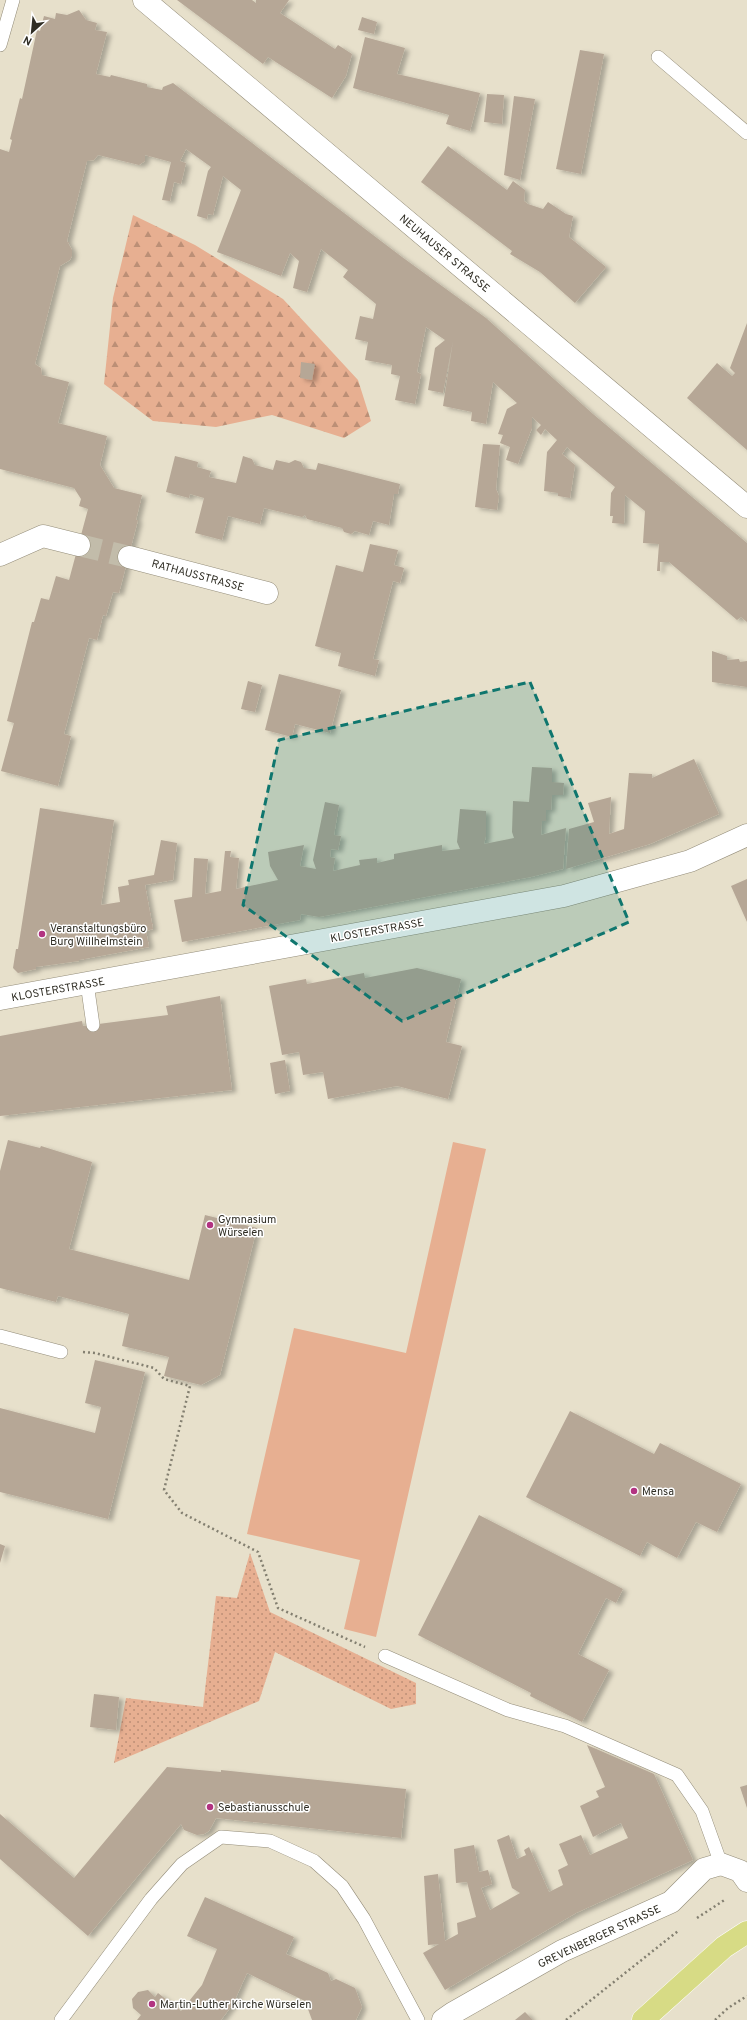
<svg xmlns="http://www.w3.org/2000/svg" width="747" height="2020" font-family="Overpass,sans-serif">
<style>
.grass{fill:url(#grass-dots)}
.forest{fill:url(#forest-firs)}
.park{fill:#e7af91}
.building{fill:#b6a796;filter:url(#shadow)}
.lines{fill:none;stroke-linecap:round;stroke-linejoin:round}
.minor-tunnel{stroke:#c2bcaa;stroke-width:22;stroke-dasharray:22 11;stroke-linecap:butt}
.service-casing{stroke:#938c79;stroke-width:14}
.minor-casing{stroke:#938c79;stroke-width:23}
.primary-casing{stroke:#fff;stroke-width:23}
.path{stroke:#837f70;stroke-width:2.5;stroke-dasharray:2 3;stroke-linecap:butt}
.service{stroke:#fff;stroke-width:13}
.minor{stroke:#fff;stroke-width:22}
.primary{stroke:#d7db85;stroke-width:22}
.marked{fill:#0f766e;fill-opacity:0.2;stroke:#0f766e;stroke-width:3;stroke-dasharray:8 5;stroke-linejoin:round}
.poi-dot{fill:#b23381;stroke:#fff;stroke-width:1.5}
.labels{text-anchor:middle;stroke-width:3;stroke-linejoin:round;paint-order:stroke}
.street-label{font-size:11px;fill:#2f2d24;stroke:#fff}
.poi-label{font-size:11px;fill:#2f2d24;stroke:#fff;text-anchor:start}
</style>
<defs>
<pattern id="grass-dots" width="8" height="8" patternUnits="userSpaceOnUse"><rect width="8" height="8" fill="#e7af91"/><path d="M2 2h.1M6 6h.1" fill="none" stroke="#bc8f76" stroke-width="1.8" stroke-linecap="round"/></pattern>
<pattern id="forest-firs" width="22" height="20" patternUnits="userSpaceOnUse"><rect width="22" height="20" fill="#e7af91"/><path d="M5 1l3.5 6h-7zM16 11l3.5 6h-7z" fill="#bc8f76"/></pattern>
<filter id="shadow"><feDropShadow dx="4.5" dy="2.5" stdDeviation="2" flood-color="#0004"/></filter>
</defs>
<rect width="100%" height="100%" fill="#e7e0cb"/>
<!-- grass -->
<path class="grass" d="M250,1553L270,1612L416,1683V1704L391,1709L275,1652L259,1701L114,1763L126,1698L203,1707L216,1596L237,1598Z"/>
<!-- forest -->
<path class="forest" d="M133,215L195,245L283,299L358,380L371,421L344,438L272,415L216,427L153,421L104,384L113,298Z"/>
<!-- park -->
<path class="park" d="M453,1142L486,1149L376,1637L344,1629L360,1560L247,1534L294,1328L406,1353Z"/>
<!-- building -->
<path class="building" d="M177,0H252L256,3V0H289L280,13L335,49L338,45L352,54L346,76L332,98L268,57L263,64Z
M79,10L86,20L97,23L95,30L107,32L96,74L110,77L111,75L147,84V87L162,90L163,87L173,83L402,257L486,318L593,414L747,543V622L741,617L737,620L669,562H660V571H657L659,544L643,543L645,511L625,495L624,524L612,523L613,516H610L611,493L615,487L567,447L562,454L575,465L570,498L558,496V493L544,491L547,452L557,440L545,429L541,435L536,430L541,425L532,417V428L518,464L506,460L510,447L500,443L503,435L498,434L507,409L517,403L493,382L486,424L471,421L472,412L443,406L453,341L443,393L428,390L435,348L445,340L426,327L417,372L421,374L415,404L395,400L400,376L391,374L392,365L365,360L368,342L355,339L360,316L373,319L376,304L343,277L348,270L321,249L307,292L293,288L299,261L290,253L281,276L217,252L241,190L223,176L213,215L208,214L207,219L197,216L208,171L211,167L186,149L180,161L186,163L181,184L174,182L170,201L162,200L171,162L145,155V161L139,165L98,155L94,160L87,161L67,241L72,250V256L70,260L60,266L35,364L41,368L42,375L69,382L58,423L107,436L100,465L114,488L142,495L136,520H138L119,593L113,592L106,616L103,615L97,640L89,638L64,734L71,736L58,786L1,771L14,723L7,721L32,622H34L41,598L49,600L56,576L69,580L88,509L79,506L81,499L74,488L0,469V149L9,152L12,140L10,139L20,98L22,99L37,30L40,31L44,16L55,19L56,13L67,15Z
M362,17L377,22L374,34L358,30Z
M365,37L405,48L397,74L480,93L470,131L446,124L449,115L353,88Z
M580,50L604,54L581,174L556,169Z
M487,94L504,95L502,124L484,122Z
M514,96L535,99L520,180L504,175Z
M448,146L507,190L513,181L525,190L524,201L528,204L543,209L548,202L566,214L573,216L569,237L606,267L575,303L540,272L510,254L512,251L421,182Z
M747,323V450L687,398L717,363L732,376L735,373L730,368Z
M301,362L315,364L312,380L300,378Z
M483,444L500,445L496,489L499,496L497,510L475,507Z
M175,456L198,462L197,467L211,471L209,477L236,483L243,456L252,459L255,465L273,470L276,460L289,463L295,460L301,462L304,468L316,470L318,463L400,484L398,494H394L389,525L373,521L369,535L355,531L351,534L344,532L342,528L307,519L305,515L302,517L264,508L260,524L228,516L222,540L195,533L204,498L190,494L189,498L166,492Z
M370,544L398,550L394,565L404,568L400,583L393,581L373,659L379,660L375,676L338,666L341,653L315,646L336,565L363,572Z
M712,651L727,656V660L739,659L740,662L747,661V687L712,682Z
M279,674L341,690L330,733L295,724L292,737L265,730Z
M248,681L262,685L255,712L241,709Z
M694,759L719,814L650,844L566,869L569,829L594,822L588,803L611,797L609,834L624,829L629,773L652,774V778Z
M532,767L552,768V782L564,783L563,795H552L551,810H546V821H542L541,835L566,828L563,869L531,877L319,917L301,914L300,920L182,942L174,900L192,897L194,858L208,859L205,894L221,891L225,851H231L230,857L239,858L236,889L278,880L270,866L268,852L304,845L300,866L316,869L313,860L325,802L339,805L334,835L341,836L338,850L331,849L330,857L335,858L333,871L360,865L359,860L377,858V863L394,859V854L442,845V851L460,849L457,842L460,809L486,811V836L484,844L514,838L512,832L513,801L529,802Z
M40,808L114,820L101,905L120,902L118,887L129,885L128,880L154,875L161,840L177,843L173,880L145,885L153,929L146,931L149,947L79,960V961L36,967V969L18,973L13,968L16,949H18Z
M747,879V922L731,886Z
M417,968L461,979L446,1042L462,1046L448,1099L397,1086L328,1099L323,1072L303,1075L299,1052L282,1055L269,986L306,979L307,984L364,973L365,978Z
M220,996L232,1090L0,1116V1036L82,1021L83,1026L168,1015L166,1006Z
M285,1060L290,1091L275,1094L270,1063Z
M8,1140L40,1148L41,1146L92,1162L69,1249L189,1280L205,1215L257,1228L220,1375L201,1385L164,1376L169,1357L122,1346L129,1314L58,1296L56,1302L0,1288V1171Z
M95,1360L145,1372L108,1519L0,1492V1408L95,1433L101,1407L85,1403Z
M570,1411L654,1454L660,1443L741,1484L717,1532L696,1522L677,1558L647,1542L640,1556L526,1497Z
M479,1515L623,1589L616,1603L606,1598L578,1654L609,1670L582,1722L530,1696L531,1693L418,1635Z
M0,1544L5,1546L0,1563Z
M94,1694L119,1697L116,1730L90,1727Z
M587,1745L654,1774L693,1860L576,1913L445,1990L423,1953L439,1944L428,1945L424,1876L438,1874L445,1941L458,1934L457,1923L476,1917L467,1882L456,1883L454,1849L474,1845L479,1872L488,1870L492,1884L481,1888L490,1910L520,1893L512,1888L497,1840L509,1835L517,1859L526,1855L524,1850L529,1847L549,1892L563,1885L558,1870L568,1865L559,1844L581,1835L590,1855L628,1838L621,1823L593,1837L580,1806L599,1797L596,1791L605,1787Z
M167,1767L221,1772V1770L406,1789L401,1838L216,1818L209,1831L204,1834L197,1835L184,1830L181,1824L88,1936L0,1859V1814L74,1878Z
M747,1785V1808L740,1787Z
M205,1897L294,1937L286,1954L328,1973L331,1981L336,1979L355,1988L362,2007L356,2020H312L305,2001L247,1973L233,2004L221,2020H137L141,2015L133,2008L132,1999L138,1992L148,1990L155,1997L158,1993L181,2011L202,1985L217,1949L187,1936Z
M525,2012L533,2020H515Z"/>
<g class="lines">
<!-- minor-tunnel -->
<path class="minor-tunnel" d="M79,545L129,557"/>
<defs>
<path id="service" d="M0,45L13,0
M658,57L747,133
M87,983L93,1025
M0,1336L61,1352
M385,1656L508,1710L565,1726L677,1775L702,1811L721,1864
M61,2020L151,1899L182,1864L221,1837L270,1841L314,1861L342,1886L364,1919L418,2020"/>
<path id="minor" d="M144,0L747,507
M0,555L43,536L79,545
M129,557L267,593
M0,999L564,896L690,861L747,835
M443,2020L453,2013L562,1951L671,1902L704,1869L721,1864L740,1871L747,1881"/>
<path id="primary" d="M643,2020L724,1947L747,1932"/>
</defs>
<!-- service casing -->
<use href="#service" class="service-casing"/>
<!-- minor casing -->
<use href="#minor" class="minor-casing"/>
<!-- primary casing -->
<use href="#primary" class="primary-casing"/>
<!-- path -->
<path class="path" d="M83,1352L95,1353L154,1368L164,1379L190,1386L164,1490L182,1513L258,1552L278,1608L365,1647
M697,1918L726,1899
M566,2020L678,1931
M715,2020L728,2008L747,1996"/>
<!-- service -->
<use href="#service" class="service"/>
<!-- minor -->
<use href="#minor" class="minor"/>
<!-- primary -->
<use href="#primary" class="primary"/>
</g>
<!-- marked area -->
<path class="marked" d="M530,682L629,922L402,1021L243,905L279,740Z"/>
<!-- markers -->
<g class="poi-dot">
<circle cx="42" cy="934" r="4"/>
<circle cx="210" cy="1225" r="4"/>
<circle cx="634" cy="1491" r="4"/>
<circle cx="210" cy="1807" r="4"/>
<circle cx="152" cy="2004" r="4"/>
</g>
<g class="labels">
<!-- street labels -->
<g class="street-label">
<text transform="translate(445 253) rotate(40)" y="4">NEUHAUSER STRASSE</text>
<text transform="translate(198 575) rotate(15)" y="4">RATHAUSSTRASSE</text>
<text transform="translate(377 930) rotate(-10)" y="4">KLOSTERSTRASSE</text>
<text transform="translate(58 989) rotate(-10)" y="4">KLOSTERSTRASSE</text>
<text transform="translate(599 1936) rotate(-25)" y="4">GREVENBERGER STRASSE</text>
</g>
<!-- poi labels -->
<g class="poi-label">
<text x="50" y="932">Veranstaltungsbüro<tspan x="50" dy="13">Burg Willhelmstein</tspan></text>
<text x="218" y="1223">Gymnasium<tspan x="218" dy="13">Würselen</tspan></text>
<text x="642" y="1495">Mensa</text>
<text x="218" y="1811">Sebastianusschule</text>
<text x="160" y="2008">Martin-Luther Kirche Würselen</text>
</g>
</g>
<!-- north arrow -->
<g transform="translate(32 32) rotate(207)" stroke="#ffffff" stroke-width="3" paint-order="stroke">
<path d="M0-3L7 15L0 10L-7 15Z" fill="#2f2d24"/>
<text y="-6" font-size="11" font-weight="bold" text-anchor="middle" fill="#2f2d24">N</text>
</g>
</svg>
